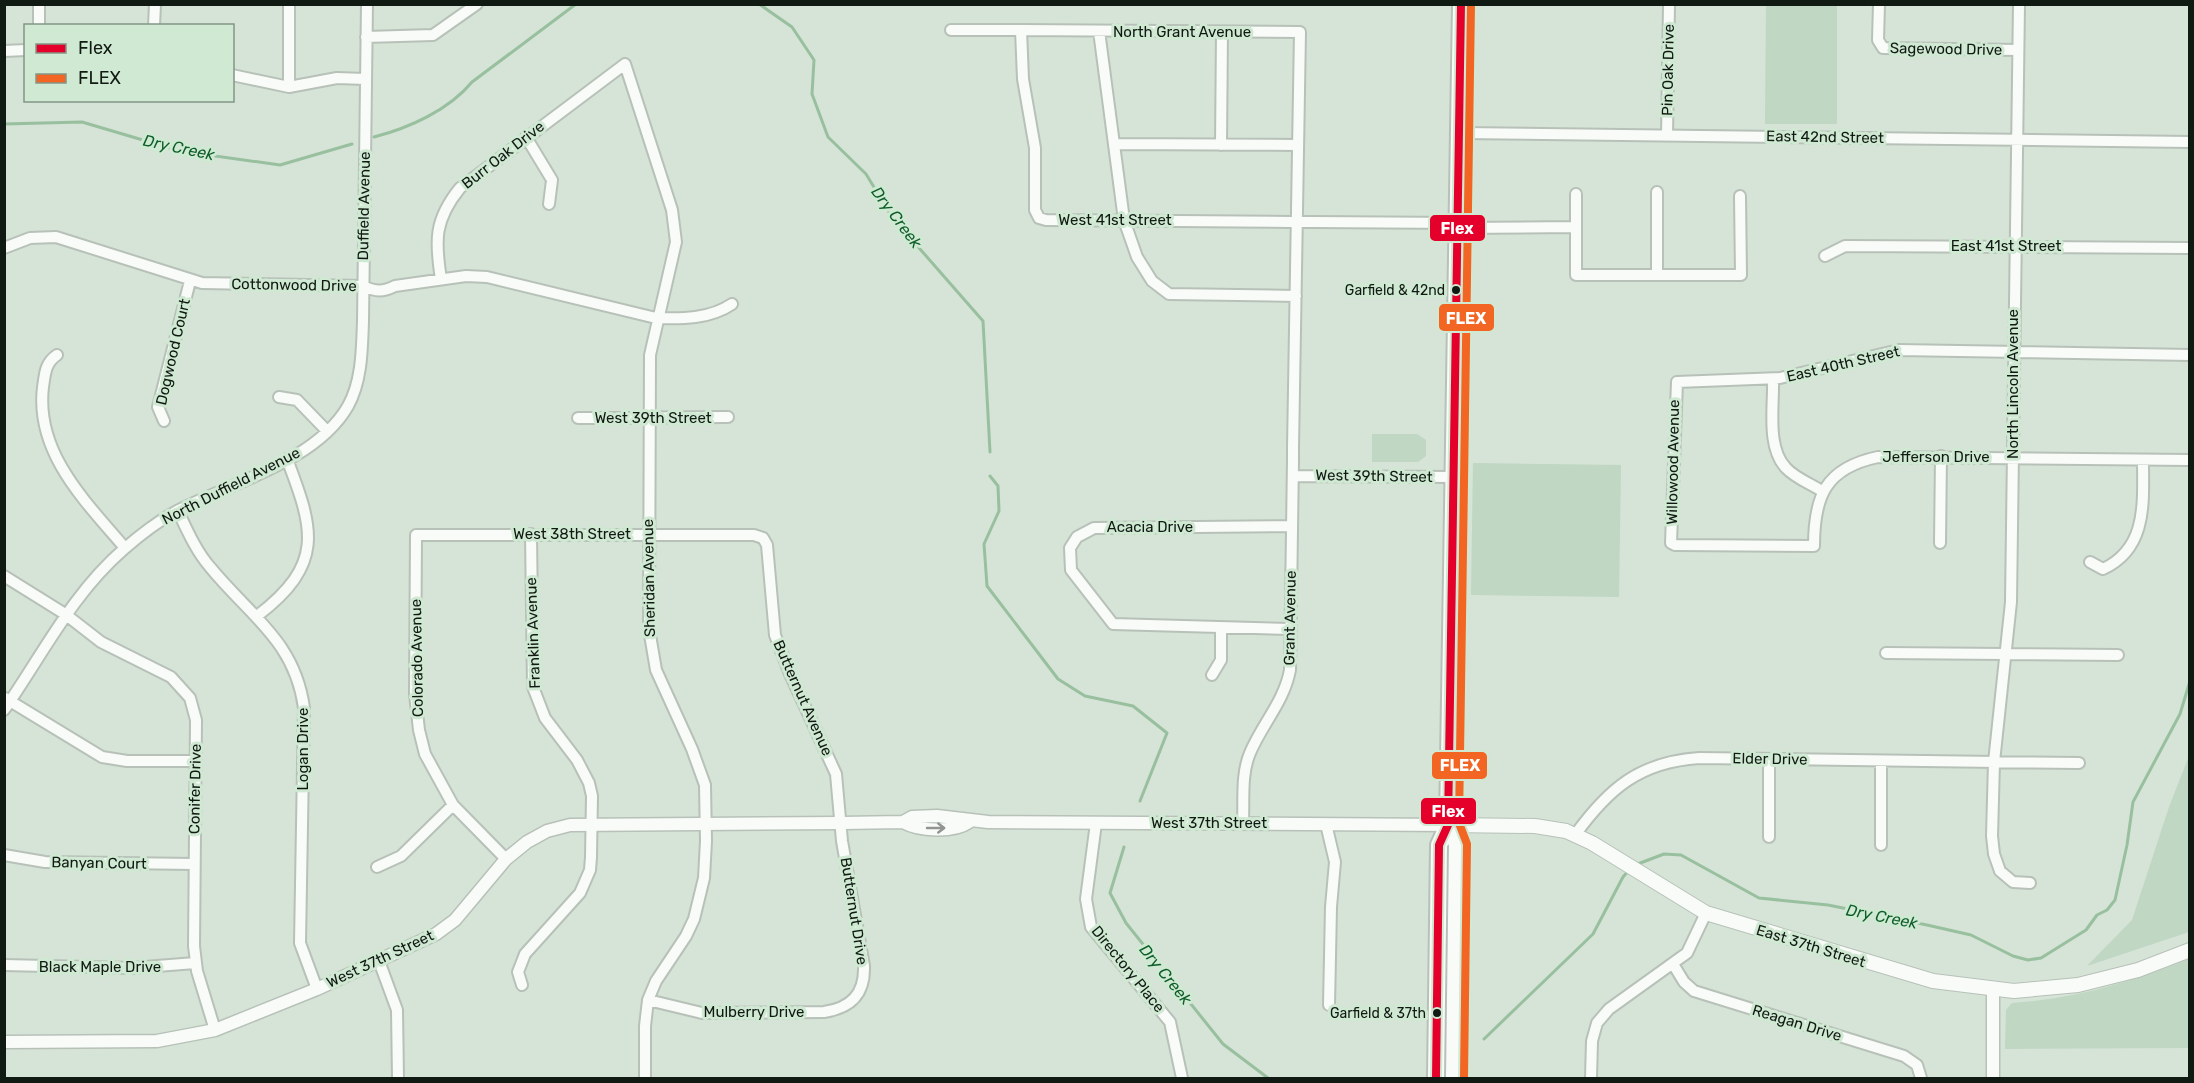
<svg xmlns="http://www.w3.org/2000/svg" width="2194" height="1083" font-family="Rubik,sans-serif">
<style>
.green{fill:#bfd7c3}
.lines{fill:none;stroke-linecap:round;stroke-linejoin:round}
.stream{stroke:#98c09f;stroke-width:3}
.minor-casing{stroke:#b7c1b8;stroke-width:14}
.tertiary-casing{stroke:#b7c1b8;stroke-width:15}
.secondary-casing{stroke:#b7c1b8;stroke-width:16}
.trunk-casing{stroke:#b7c1b8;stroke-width:20}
.minor{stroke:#f9fbf9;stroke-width:10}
.tertiary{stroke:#f9fbf9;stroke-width:12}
.secondary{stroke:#f9fbf9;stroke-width:14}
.trunk{stroke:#f9fbf9;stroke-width:16}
.bus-1-casing{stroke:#d0e9d3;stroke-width:12}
.bus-2-casing{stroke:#d0e9d3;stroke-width:12}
.bus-1{stroke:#e4002b;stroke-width:8}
.bus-2{stroke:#f26522;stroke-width:8}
.oneway{stroke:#909591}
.bus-dot{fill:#101912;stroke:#d0e9d3;stroke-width:2}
.labels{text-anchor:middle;stroke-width:6;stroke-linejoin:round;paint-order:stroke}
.bus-label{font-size:14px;fill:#101912;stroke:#d0e9d3;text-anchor:end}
.street-label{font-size:15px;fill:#101912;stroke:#d0e9d3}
.water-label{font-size:16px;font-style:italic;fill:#0e5e2a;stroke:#d0e9d3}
.line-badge{stroke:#d0e9d3;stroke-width:2}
.badge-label{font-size:16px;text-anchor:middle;font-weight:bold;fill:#fff}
</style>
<rect width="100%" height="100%" fill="#d6e3d7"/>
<!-- green -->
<path class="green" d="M1766,5H1837V124H1765Z
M1372,434H1417L1426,440V456L1418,462H1372Z
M1473,463L1621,465L1619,597L1471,595Z
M2189,756V932L2087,966L2132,920L2169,807Z
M2189,959V1048L2005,1049L2006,1010L2012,1003C2075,999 2131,982 2189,959Z"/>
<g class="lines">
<!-- stream -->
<path class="stream" d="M759,4L792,27L814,60L812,94L828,137L866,174L892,217L983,321L990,452
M4,124L82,122L180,151L280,165L352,144
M374,137C409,128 449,110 472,82L576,4
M990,476L998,486L999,511L984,544L987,586L1058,679L1085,696L1133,706L1167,733L1140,801
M1124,847L1110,893L1126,923L1223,1044L1268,1078
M1635,865L1664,854L1681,855L1759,898L1828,905L1927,925L1971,935L2013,956L2028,960L2041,958L2086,930L2097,915L2107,910L2115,900L2127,845L2133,802L2180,714L2190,681
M1484,1039L1593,934L1623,877L1630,869"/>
<defs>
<path id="minor" d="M39,4V26
M1879,4L1878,40L1883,48L2018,50
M2019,4L2011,602L1994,762L1992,836L1994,854L2000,871L2013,882L2030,883
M154,26L155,4
M951,30H1021
M1099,31L1124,220L1137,257L1152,281L1169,294L1296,296
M366,37L433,35L477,4
M4,51L26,50
M232,75L289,87L337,78L365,79
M289,87V4
M1461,133L2190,142
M1667,136L1669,4
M526,137L552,180L549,204
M1114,144L1298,145
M1221,145L1222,32
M1657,192V275
M1576,194V275H1741L1740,196
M1459,228L1575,227
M4,248L30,238L56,237L202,283L363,286C376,292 383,292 395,286L466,276L487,277L656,318C682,319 710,319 732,304
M1825,256L1845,246L2190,248
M441,279C435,241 434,220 460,188L625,64L672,210L676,242L650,355L649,629L656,670L692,749L705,785L706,841L704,878L694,919L686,936L656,981L648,1000L645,1026V1078
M57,355C45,363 45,374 43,387C35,453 86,502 125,548
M2190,355L1899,350L1780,378L1677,382L1671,543L1675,545L1814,546C1814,497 1825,468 1878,457L2190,460
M1773,379C1774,405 1766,447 1786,468C1795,478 1811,484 1822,491
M279,397L297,400L327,431
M578,418L728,417
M164,421L158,407L190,281
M1293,476L1454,477
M178,511C187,530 196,551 210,567C250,616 295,641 304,708L300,943L317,989
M1940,543L1941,456
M2090,562L2103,569C2148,548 2143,502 2143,460
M4,576L65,614L101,642L171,677L190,698L196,720L194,946L197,971L215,1030
M257,616C325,564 314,530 287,459
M1291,629L1113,624L1071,570L1070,548L1077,537L1094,528L1292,526
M1886,653L2118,655
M1212,675L1221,660V628
M5,698L102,757L127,761H196
M4,710C43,654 72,594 124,549C139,536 157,522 175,512C230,483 316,462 348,406C362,381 362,349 363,321L367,4
M1243,822C1244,799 1241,774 1250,753C1262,724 1284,702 1290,670L1293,460V448C1296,310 1298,171 1300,32L1021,30L1023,79L1035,148V210L1039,218L1046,220L1292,222H1313L1459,223
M1096,823L1086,899L1091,927L1170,1022L1182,1078
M1326,824L1335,862L1331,907L1329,1005
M1575,835C1609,788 1640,762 1699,758L2079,763
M1769,837V759
M1881,845V761
M4,855L45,862L194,864
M506,859L453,805L425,754L419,730L415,694L416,535H754L763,538L767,545L775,635L790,674L836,774L842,841L864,966C865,994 851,1008 824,1012L702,1013L648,1000
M377,867L401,856L453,805
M379,961L397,1010L398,1078
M1673,964L1684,982L1694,991L1904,1056L1917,1065L1921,1078
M4,965L132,968L195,963
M522,985L518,972L525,954L580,893L590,870L591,857L592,796L589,783L577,760L545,718L533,687L531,534
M1591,1078L1592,1041L1597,1023L1609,1009L1687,953L1706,913"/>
<path id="tertiary" d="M903,822C919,831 953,833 969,822
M1993,990V1078
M4,1042L157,1041L215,1030L317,989L436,934L455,920L506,859L527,842L547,831L570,825L842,823L903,822L912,817L937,816L988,822L1448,825"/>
<path id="secondary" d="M1448,825L1535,826L1566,831L1592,843L1706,913L1933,981L2014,991L2078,985L2138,970L2190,950"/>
<path id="trunk" d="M1448,825L1457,844L1454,1078
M1436,1078L1439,845L1448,825L1461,4"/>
</defs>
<!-- minor casing -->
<use href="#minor" class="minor-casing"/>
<!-- tertiary casing -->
<use href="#tertiary" class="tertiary-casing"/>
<!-- secondary casing -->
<use href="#secondary" class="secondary-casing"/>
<!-- trunk casing -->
<use href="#trunk" class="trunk-casing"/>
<!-- minor -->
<use href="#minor" class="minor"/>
<!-- tertiary -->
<use href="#tertiary" class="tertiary"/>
<!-- secondary -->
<use href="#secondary" class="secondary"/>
<!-- trunk -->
<use href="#trunk" class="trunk"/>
<defs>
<path id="bus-1" d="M1436,1078L1439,845L1448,825L1461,4"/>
<path id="bus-2" d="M1464,1078L1467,844L1459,823L1471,4"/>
</defs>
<!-- bus-1 casing -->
<use href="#bus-1" class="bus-1-casing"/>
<!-- bus-2 casing -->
<use href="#bus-2" class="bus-2-casing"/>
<!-- bus-1 -->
<use href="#bus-1" class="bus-1"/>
<!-- bus-2 -->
<use href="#bus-2" class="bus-2"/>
</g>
<!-- one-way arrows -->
<defs><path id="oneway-shaft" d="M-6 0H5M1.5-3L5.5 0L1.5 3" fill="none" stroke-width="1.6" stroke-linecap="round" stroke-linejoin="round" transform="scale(1.5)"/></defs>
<use class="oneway" href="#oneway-shaft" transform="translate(936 828)"/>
<!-- markers -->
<g class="bus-dot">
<circle cx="1456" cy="290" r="5"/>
<circle cx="1437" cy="1013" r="5"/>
</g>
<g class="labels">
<!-- bus labels -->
<g class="bus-label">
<text x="1445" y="295">Garfield &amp; 42nd</text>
<text x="1426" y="1018">Garfield &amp; 37th</text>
</g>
<!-- street labels -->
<g class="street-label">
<text x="1182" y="37">North Grant Avenue</text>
<text transform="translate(1946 49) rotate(1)" y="5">Sagewood Drive</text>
<text transform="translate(1668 70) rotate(-89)" y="5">Pin Oak Drive</text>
<text transform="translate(1825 137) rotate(1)" y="5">East 42nd Street</text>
<text transform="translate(503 155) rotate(-38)" y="5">Burr Oak Drive</text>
<text transform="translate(364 206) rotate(-89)" y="5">Duffield Avenue</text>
<text x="1115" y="225">West 41st Street</text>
<text x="2006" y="251">East 41st Street</text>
<text transform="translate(294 285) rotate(1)" y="5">Cottonwood Drive</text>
<text transform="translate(173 352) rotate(-77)" y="5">Dogwood Court</text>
<text transform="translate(1843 364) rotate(-13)" y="5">East 40th Street</text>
<text transform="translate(2013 384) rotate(-90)" y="5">North Lincoln Avenue</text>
<text x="653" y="423">West 39th Street</text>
<text x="1936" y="462">Jefferson Drive</text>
<text transform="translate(1673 462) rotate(-89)" y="5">Willowood Avenue</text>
<text transform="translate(1374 476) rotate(1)" y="5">West 39th Street</text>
<text transform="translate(231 486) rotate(-27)" y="5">North Duffield Avenue</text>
<text x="1150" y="532">Acacia Drive</text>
<text x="572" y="539">West 38th Street</text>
<text transform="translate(649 578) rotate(-91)" y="5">Sheridan Avenue</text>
<text transform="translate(1290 618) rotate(-89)" y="5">Grant Avenue</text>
<text transform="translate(533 633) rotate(-92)" y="5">Franklin Avenue</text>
<text transform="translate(417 658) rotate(-91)" y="5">Colorado Avenue</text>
<text transform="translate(803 698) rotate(66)" y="5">Butternut Avenue</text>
<text transform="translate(303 749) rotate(-90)" y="5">Logan Drive</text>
<text transform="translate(1770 759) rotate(1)" y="5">Elder Drive</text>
<text transform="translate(195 789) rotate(-89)" y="5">Conifer Drive</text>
<text x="1209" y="828">West 37th Street</text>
<text transform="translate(99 863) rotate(1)" y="5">Banyan Court</text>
<text transform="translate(854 911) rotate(81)" y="5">Butternut Drive</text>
<text transform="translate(1811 946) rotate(17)" y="5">East 37th Street</text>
<text transform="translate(380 959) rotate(-25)" y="5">West 37th Street</text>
<text x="100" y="972">Black Maple Drive</text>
<text transform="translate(1128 969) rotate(51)" y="5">Directory Place</text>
<text x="754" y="1017">Mulberry Drive</text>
<text transform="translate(1797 1023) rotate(17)" y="5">Reagan Drive</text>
</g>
<!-- water labels -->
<g class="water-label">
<text transform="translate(179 147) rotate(12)" y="6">Dry Creek</text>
<text transform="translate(897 217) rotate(53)" y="6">Dry Creek</text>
<text transform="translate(1882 916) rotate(11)" y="6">Dry Creek</text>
<text transform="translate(1166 974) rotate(51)" y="6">Dry Creek</text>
</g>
</g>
<g class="line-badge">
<rect x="1429" y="214" width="57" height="28" rx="6" fill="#e4002b"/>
<rect x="1438" y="303" width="57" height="29" rx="6" fill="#f26522"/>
<rect x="1431" y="751" width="57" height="29" rx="6" fill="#f26522"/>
<rect x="1420" y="797" width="57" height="28" rx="6" fill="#e4002b"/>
</g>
<g class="badge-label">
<text x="1457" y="234">Flex</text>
<text x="1466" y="324">FLEX</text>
<text x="1460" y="771">FLEX</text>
<text x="1448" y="817">Flex</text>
</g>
<!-- border -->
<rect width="2194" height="1083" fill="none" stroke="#101912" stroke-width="12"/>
<!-- legend -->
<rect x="24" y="24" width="210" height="78" fill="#d0e9d3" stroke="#839686" stroke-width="1.5"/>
<rect x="36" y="44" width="30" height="9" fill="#e4002b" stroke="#839686" stroke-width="1.5"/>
<text x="78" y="54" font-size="18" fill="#101912">Flex</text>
<rect x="36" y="74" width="30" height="9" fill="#f26522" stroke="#839686" stroke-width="1.5"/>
<text x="78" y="84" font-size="18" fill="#101912">FLEX</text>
</svg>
